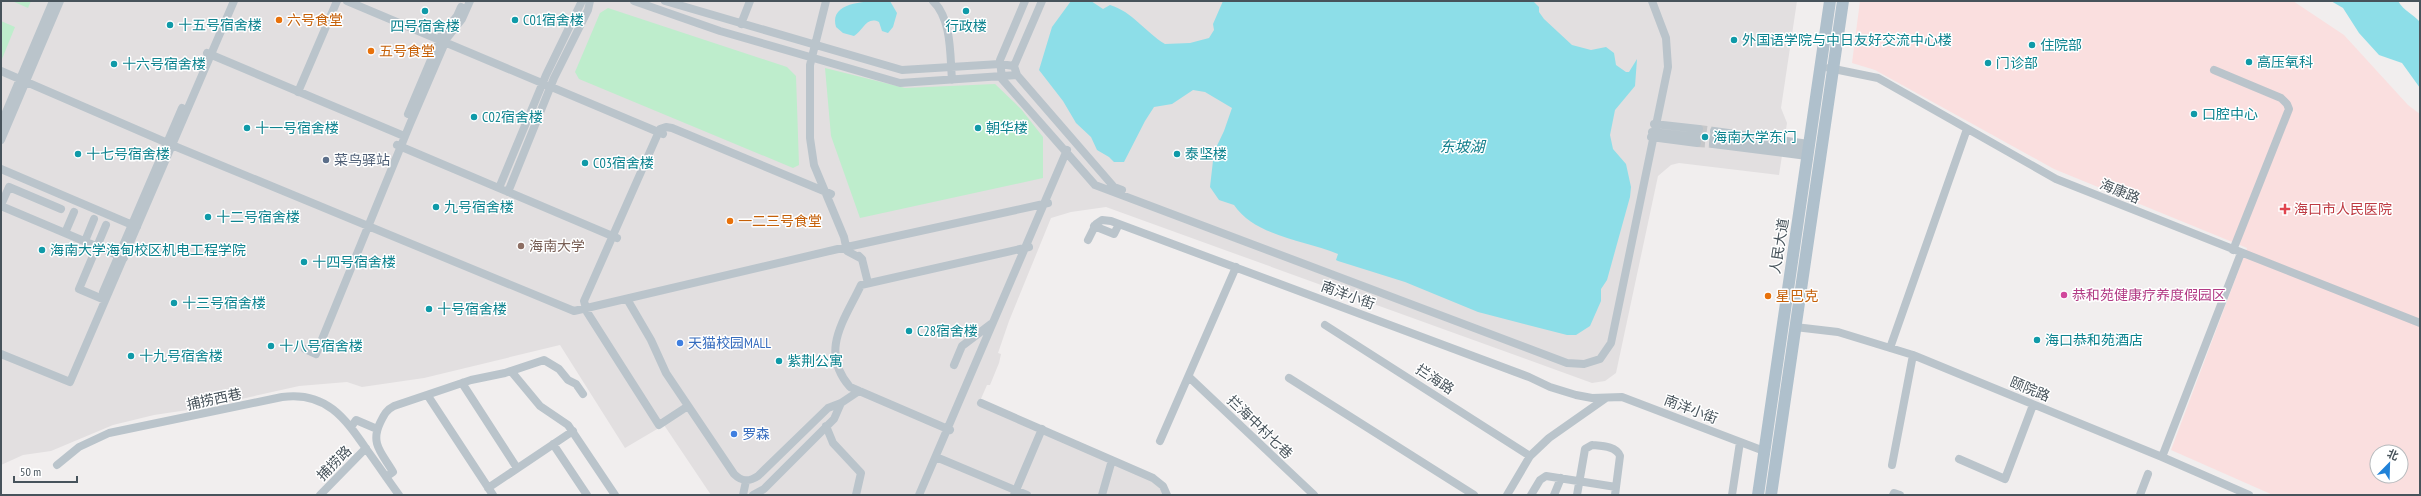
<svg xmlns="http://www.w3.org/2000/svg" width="2421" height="496" font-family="'PT Sans Narrow','Noto Sans SC',sans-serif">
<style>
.education{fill:#e2dfe0}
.medical{fill:#fadfdf;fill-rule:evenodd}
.green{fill:#beedcc}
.water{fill:#8ddee8}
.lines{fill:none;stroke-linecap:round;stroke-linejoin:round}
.minor-tunnel{stroke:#c6c7c9;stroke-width:8;stroke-dasharray:8 4;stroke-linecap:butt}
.minor{stroke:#bac4cb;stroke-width:8}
.primary{stroke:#afc0cc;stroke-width:12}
.culture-dot{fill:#0f9aa8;stroke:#fff;stroke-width:1.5}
.food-dot{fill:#e8710a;stroke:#fff;stroke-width:1.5}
.service-dot{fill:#5c6f8a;stroke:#fff;stroke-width:1.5}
.health-dot{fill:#e0444e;stroke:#fff;stroke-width:1.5}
.education-dot{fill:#8d6e63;stroke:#fff;stroke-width:1.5}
.hotel-dot{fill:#d1479c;stroke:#fff;stroke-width:1.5}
.shop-dot{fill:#3f7fe0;stroke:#fff;stroke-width:1.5}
.labels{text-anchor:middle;stroke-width:3;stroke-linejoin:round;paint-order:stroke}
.food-label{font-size:14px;fill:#c56008;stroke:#fff;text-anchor:start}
.culture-label{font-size:14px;fill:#0d838f;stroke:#fff;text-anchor:start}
.service-label{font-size:14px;fill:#4e5e75;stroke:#fff;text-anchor:start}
.street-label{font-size:14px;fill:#47535b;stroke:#fff}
.health-label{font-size:14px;fill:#be3a42;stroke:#fff;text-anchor:start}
.education-label{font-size:14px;fill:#785e54;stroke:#fff;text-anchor:start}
.hotel-label{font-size:14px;fill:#b23c85;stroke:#fff;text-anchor:start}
.shop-label{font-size:14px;fill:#366cbe;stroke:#fff;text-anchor:start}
.water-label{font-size:15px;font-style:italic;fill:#127f8c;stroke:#fff}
</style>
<rect width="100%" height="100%" fill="#f1eeee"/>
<!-- education -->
<path class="education" d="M1,1H1797L1781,108L1787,123L1779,175L1679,163L1671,165L1658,176L1616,373L1605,381L1592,383L1106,207L1071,212L1051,218L1009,321L998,353L1001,354L999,363L990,385H987L980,401L1154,476L1170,495H711L664,425L625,448L560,345L424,378L362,387L347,382L299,386L201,408L154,415L113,425L51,451L23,455L1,465Z"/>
<!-- medical -->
<path class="medical" d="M1860,1H2293L2344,35L2408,105L2420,114V495H2273L2171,450L2247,248L2054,169L1875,70L1852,63ZM2377,452H2401V476H2377Z"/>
<!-- green -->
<path class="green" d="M12,1H31L28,8Z
M608,8L787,67L796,76L799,165L793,168L579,79L575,72L600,13Z
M1,21L15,27L2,59H1Z
M825,68L905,88L995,84L1021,109L1043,137V178L860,218L831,136Z"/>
<!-- water -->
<path class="water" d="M890,1L897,13L893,27L888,33L882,31L879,22C866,16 863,31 854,36L843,33L836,27C828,0 871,1 890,1Z
M1071,1H1091L1103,9L1110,5C1133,12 1145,32 1165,44L1190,43L1209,38L1214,30L1213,24L1223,1H1533L1539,7V12L1544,19L1572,45L1591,50L1606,47L1614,53L1616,65L1626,72H1629L1637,59L1635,86L1615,110L1610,135L1613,149L1626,164L1631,187L1630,197L1607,280L1601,289V301L1590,326L1576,335H1567L1478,312L1405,282L1338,261L1336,260L1338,254C1305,240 1256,237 1234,205L1219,200L1210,187L1214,152L1224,131L1232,108L1205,92L1193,90L1172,104L1154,107L1145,121L1124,162H1114L1109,157L1097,150L1091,137L1076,123L1063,101L1039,70L1052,27Z
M2331,1H2398C2404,11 2413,14 2420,22V88L2402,63L2379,55L2359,33L2343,8Z"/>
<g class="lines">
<!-- minor-tunnel -->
<path class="minor-tunnel" d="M1699,129L1714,131
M1698,137L1713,138
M1697,143L1713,144"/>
<!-- minor -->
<path class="minor" d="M347,1L663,134
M634,1L720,31L900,83L1017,75
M665,1L902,70L1000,64L1014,66
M826,1L810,65V138L814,165L844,237L847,251L862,259
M933,1C952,19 950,56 952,80
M1025,1L1000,60L1002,79L1095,185L1567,363L1584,364L1600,359L1611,343L1668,67L1666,38L1652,1
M1042,1L1014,66L1017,75L1114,187L1122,190
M741,24L750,1
M207,53L404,136
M1829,68L1878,78L2056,179L2420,323
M2214,70L2281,98L2287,104L2289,109L2233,250
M1,71L179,148L574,311L838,249L1048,203
M298,92L337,1
M408,114L441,36L457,16L461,7
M1,124L53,1
M1654,124L1699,129
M1714,131L1809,144
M1652,132L1698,137
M1651,137L1697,143
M1713,138L1808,150
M1,140L60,1
M1713,144L1807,156
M397,145L617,238
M1,169L137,227
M499,188L546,75L582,1
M508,192L554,78L588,10L590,1
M1,205L9,187L61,209
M1,206L124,258
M1094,226L1114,234L1119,224
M65,233L74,212
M1088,240L1096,224L1102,220L1111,221L1529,377L1550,387L1576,395L1592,398L1622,397L1764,451
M85,241L94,219
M859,256L862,259L868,283
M103,292L182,108
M627,299L651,340L666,373L734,474C742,482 749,482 758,476L828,408L841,403L859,391
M105,300L79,289L106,225
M1325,325L1530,456
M1795,327L1838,332L1913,355L2162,457L2249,495
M1890,348L1967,129
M305,349L316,354L410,124L447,38L462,19L470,1
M1,354L70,382L234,1
M954,365L962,346L991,324
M511,371L540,406L568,425L615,495
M1189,377L1314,495
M1289,378L1474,495
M462,383L517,468
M428,396L493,495
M981,403L1153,478L1163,486L1167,495
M688,406L659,425L587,312L584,301L660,129L666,127L672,128L831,194
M826,426L833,443L861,473L856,495
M351,427L356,420L377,429
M950,430L850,387C819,351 844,321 861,285L1029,247
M1160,441L1236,267
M553,444L587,495
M936,457L1027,495
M2162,457L2241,253
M1959,459L2005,479L2033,405
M57,465L79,447L109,433L282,397C326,391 345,418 367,450C378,465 388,480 399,495
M1892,465L1913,355
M386,477L393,472C382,453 370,444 380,423C384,415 386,410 394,406L471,380L505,373L544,360L559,369L568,380L576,384L583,394
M488,488L573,431
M320,495L366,448
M743,495L746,481
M753,495L764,489L834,419L841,403
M919,495L1067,150
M1014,495L1042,429
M1102,495L1112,460
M1507,495L1530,456L1549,438L1606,398
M1531,495L1540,480L1546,476L1616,487
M1554,495L1561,478
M1577,495L1585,449L1592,445C1602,446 1616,446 1620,456L1615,495
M1732,495L1740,442
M1893,495L1894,493L1900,495
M2140,495L2148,474"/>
<!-- primary -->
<path class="primary" d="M1758,495L1830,1
M1771,495L1843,1"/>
</g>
<!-- markers -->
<g class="culture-dot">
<circle cx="425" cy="11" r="4"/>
<circle cx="966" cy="11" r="4"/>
<circle cx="515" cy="20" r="4"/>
<circle cx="170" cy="25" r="4"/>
<circle cx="1734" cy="40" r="4"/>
<circle cx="2032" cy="45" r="4"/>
<circle cx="2249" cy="62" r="4"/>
<circle cx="1988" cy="63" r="4"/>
<circle cx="114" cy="64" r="4"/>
<circle cx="2194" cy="114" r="4"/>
<circle cx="474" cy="117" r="4"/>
<circle cx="247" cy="128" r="4"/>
<circle cx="978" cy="128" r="4"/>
<circle cx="1705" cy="137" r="4"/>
<circle cx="78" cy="154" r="4"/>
<circle cx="1177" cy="154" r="4"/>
<circle cx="585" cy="163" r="4"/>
<circle cx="436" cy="207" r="4"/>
<circle cx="208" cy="217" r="4"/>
<circle cx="42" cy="250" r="4"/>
<circle cx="304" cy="262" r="4"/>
<circle cx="174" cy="303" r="4"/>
<circle cx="429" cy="309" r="4"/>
<circle cx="909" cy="331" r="4"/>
<circle cx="2037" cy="340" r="4"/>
<circle cx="271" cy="346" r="4"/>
<circle cx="131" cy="356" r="4"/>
<circle cx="779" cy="361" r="4"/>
</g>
<g class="food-dot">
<circle cx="279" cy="20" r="4"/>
<circle cx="371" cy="51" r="4"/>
<circle cx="730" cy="221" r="4"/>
<circle cx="1768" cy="296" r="4"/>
</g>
<circle class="service-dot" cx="326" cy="160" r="4"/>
<path class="health-dot" d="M2283 203h4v4h4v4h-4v4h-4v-4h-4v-4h4z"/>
<circle class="education-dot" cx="521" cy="246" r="4"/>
<circle class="hotel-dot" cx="2064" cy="295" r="4"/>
<g class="shop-dot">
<circle cx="680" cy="343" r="4"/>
<circle cx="734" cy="434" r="4"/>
</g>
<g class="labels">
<!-- food labels -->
<g class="food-label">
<text x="287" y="25">六号食堂</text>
<text x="379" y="56">五号食堂</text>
<text x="738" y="226">一二三号食堂</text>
<text x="1776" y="301">星巴克</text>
</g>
<!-- culture labels -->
<g class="culture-label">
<text x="523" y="25">C01宿舍楼</text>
<text x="178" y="30">十五号宿舍楼</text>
<text x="425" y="31" text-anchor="middle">四号宿舍楼</text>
<text x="966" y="31" text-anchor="middle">行政楼</text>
<text x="1742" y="45">外国语学院与中日友好交流中心楼</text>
<text x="2040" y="50">住院部</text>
<text x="2257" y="67">高压氧科</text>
<text x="1996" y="68">门诊部</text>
<text x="122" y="69">十六号宿舍楼</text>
<text x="2202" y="119">口腔中心</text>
<text x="482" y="122">C02宿舍楼</text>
<text x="255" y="133">十一号宿舍楼</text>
<text x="986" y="133">朝华楼</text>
<text x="1713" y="142">海南大学东门</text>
<text x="86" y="159">十七号宿舍楼</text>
<text x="1185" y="159">泰坚楼</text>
<text x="593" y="168">C03宿舍楼</text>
<text x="444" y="212">九号宿舍楼</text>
<text x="216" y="222">十二号宿舍楼</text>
<text x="50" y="255">海南大学海甸校区机电工程学院</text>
<text x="312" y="267">十四号宿舍楼</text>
<text x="182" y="308">十三号宿舍楼</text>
<text x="437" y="314">十号宿舍楼</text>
<text x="917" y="336">C28宿舍楼</text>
<text x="2045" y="345">海口恭和苑酒店</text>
<text x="279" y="351">十八号宿舍楼</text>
<text x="139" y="361">十九号宿舍楼</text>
<text x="787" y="366">紫荆公寓</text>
</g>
<!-- service labels -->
<g class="service-label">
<text x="334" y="165">菜鸟驿站</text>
</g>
<!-- street labels -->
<g class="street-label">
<text transform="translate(2120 191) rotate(22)" y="5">海康路</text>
<text transform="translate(1779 246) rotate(-81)" y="5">人民大道</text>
<text transform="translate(1348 295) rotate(20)" y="5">南洋小街</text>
<text transform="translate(1435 379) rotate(33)" y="5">拦海路</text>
<text transform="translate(2030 389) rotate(22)" y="5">颐院路</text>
<text transform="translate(214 399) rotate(-12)" y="5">捕捞西巷</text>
<text transform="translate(1691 409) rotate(21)" y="5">南洋小街</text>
<text transform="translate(1260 427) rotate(44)" y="5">拦海中村七巷</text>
<text transform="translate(334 463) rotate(-45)" y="5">捕捞路</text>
</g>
<!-- health labels -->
<g class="health-label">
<text x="2294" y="214">海口市人民医院</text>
</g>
<!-- education labels -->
<g class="education-label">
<text x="529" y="251">海南大学</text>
</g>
<!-- hotel labels -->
<g class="hotel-label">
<text x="2072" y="300">恭和苑健康疗养度假园区</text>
</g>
<!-- shop labels -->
<g class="shop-label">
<text x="688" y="348">天猫校园MALL</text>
<text x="742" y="439">罗森</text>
</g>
<!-- water labels -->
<g class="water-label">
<text x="1462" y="152">东坡湖</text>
</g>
</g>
<!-- border -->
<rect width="2421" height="496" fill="none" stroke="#47535b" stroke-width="4"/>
<!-- north arrow -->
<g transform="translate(2389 464) rotate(23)"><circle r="19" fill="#ffffff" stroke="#b5babd"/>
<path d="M0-3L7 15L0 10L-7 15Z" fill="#2182d8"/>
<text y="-6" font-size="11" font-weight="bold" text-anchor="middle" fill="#47535b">北</text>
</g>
<!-- scale -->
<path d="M14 476v6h63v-6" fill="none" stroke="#47535b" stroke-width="2"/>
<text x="20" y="476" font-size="12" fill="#47535b" stroke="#ffffff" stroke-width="3" paint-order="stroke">50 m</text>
</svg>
